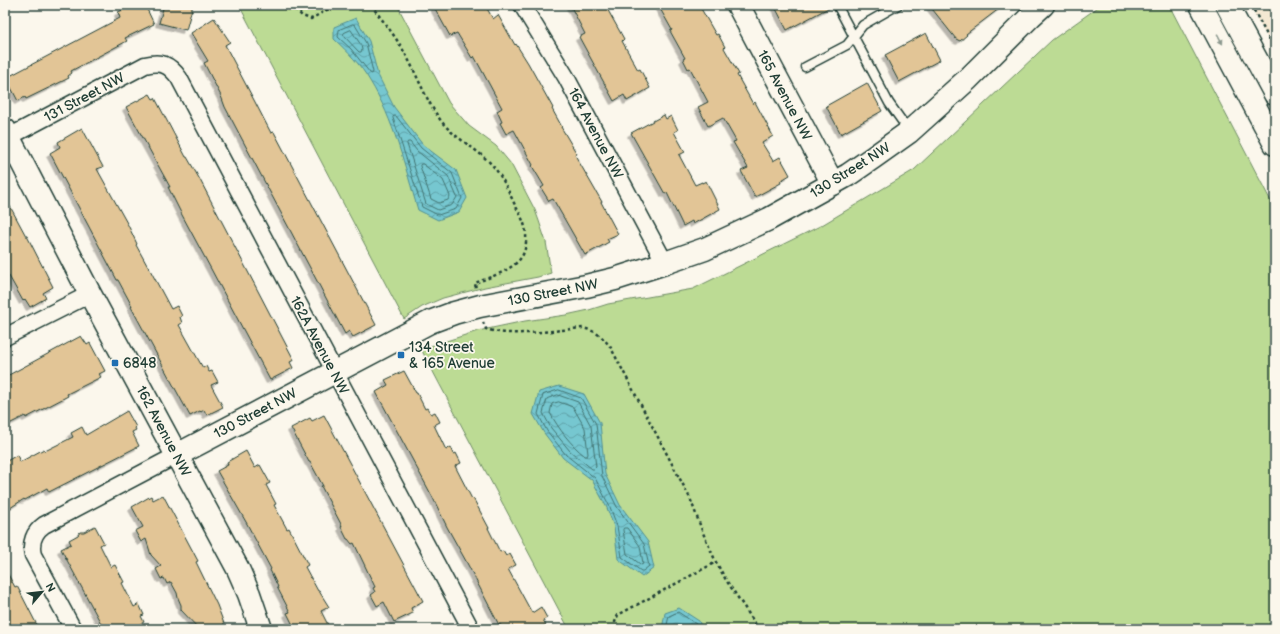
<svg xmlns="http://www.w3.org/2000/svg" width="1280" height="634" font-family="'Balsamiq Sans',sans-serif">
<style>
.built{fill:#f4e8d2}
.green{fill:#bcdb94;stroke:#6e8c64}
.water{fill:url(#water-waves);stroke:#539092}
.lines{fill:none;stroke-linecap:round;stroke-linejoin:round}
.shore{stroke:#427472;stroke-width:1}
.building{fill:#e2c596;stroke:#1f3d34;filter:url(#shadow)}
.lane-casing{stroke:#1f3d34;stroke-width:11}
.street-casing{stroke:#1f3d34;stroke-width:19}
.secondary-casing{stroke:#1f3d34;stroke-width:25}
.path{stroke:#1f3d34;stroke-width:2.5;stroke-dasharray:3 3;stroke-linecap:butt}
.lane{stroke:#fbf7ec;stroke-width:8}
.street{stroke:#fbf7ec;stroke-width:16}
.secondary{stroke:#fbf7ec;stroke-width:22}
.oneway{fill:#8d9a90}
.poi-dot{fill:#1f6fb2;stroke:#fbf7ec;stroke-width:1.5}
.labels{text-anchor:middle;stroke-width:3.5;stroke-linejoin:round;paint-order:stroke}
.street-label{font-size:14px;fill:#1f3d34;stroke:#fbf7ec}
.poi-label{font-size:14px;fill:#1f3d34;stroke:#fbf7ec;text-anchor:start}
</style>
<defs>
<pattern id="water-waves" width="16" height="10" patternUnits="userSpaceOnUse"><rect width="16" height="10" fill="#76c7d0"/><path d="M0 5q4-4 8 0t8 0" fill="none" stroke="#60a3aa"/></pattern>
<filter id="shadow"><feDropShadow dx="-3.5" dy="3.5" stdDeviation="0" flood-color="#0004"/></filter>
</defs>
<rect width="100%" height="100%" fill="#fbf7ec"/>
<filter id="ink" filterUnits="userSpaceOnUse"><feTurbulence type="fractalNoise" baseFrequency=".025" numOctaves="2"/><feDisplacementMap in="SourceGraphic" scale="8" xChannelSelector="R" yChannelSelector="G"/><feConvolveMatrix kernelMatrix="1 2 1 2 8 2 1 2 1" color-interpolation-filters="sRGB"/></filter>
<g filter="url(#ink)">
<!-- built -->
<path class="built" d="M1249,5H1275V51Z"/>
<!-- green -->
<path class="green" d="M239,5H397L449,103L469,126L496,146L511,164L535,210L539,221L546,242L551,273L538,277L485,287L443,298L422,307L404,319Z
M1101,5H1169L1275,209V629H569L421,349L478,331L525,321L566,315L589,310L608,304L693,289L822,225L914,170L1052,40Z"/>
<!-- water -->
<path class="water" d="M356,18L369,41L378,75L394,107L423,145L456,170L467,198L459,212L438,220L418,210C405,167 394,120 370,81C361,65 347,51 334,39V27Z
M559,386L584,394L600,423L605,474L620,505L648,542L654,568L642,577L618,559L614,527L607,508L592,480L563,458L544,433L533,414L539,392Z
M679,608L699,621L702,629H662L665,613Z"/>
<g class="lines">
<!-- shore -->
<path class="shore" d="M353,24L355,25L366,43L373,72L372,74L370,73L351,49L338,37L339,30Z
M351,30L361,45L362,50L361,52H359L343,35L344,33Z
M394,116H396L421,148L452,173L462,198L456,209L438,215L422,207L393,118Z
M408,142H410L417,151L448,176L457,197L452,205L438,210L426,204L407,144Z
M421,164H423L443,180L450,196L448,200L439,203L431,199L420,166Z
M559,390L581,398L596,424L602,476L617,507L644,544L649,566L643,571H641L622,557L617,526L610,507L595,478L566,455L547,431L538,414L543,395Z
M558,395L578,402L591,426L596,467L594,469H592L570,451L551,428L543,413L547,399Z
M559,402L573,407L585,428L588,454L587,456H585C570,444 559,429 550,413L552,404Z
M624,528H627L640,546L643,563L642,565L640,564L627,554L623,530Z
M666,629L669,616L678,612L696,624L698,629"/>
</g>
<!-- building -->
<path class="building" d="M134,5H145L154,24L125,38L127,41L71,71L72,73L68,76L69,78L26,99L25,97L18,101L6,78L120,18L118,12Z
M164,5H193L186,30L159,23Z
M433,5H485L493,19L498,15L515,45L516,44L528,63L553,108L552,109L562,127H561L577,154L575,155L602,202H601L618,234L607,239L609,242L585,255L553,199L549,201L541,188L544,186L532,166L533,165L514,130L506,134L500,123L502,122L497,111L502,108L474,56L472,58L457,33L450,36Z
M570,5H605L624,39L622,41L638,70L640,69L650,88L627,101L624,95L614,101L579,37L585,34Z
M658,5H699L716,35L718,34L725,47L724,48L739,74L737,75L753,104L755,102L773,136L762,143L773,161L780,157L790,175L780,181L781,183L755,197L741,171L748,168L733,142L736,141L723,118L708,126L698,107L708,102L690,68L688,69L683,59L685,58L670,31L672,30Z
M774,5H832V6L787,30Z
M929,5H1004L966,34L967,35L960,41L956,39Z
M214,18L230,42L225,45L255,102L271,133L274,132L376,325L353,337L349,331L345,334L225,107L221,96L204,63L208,61L191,33Z
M926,33L940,60L899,82L885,55Z
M867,83L882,111L841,134L826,106Z
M150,94L153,99L155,98L186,157H187L199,178L294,360L290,362L293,368L270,380L211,269L182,215L168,187H170L126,107Z
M664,115L666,119L671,116L678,130L674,132L685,152L679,155L695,185L702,182V183L706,181L720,209L693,224L692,221L683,226L667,193L665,194L631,133Z
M82,128L103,167L97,169L128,225L137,244L136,245L148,267V266L171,309L177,306L182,316L180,317L182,323L179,325L203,368L206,366L209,372L212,371L218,382L211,385L223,407L207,415L204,410L201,412L200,411L190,416L131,307L132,306L118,280H117L50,153L60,147L58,142Z
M5,197L26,236H27L53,287L43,293L46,298L30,307L25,299L23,301L5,269Z
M81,336L87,345L90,343L105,371L99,374L101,377L67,394L68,396L26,418L25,416L5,426V377Z
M404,371L416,393H417L425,409L427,408L431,414L435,412L440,422L434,425L446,450L451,447L454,454L456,453L461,463L455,466L472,499L473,498L489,528H488L500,552L503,551L506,556L510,554L516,565L508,569L532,613L541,607L547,618L543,620L546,625L539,629H503L501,625H499L467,563L447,527L433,498L376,392L388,385L385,380Z
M127,411L136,427L135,428L136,430L132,432L139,446L49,492L47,488L25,500L24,499L10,508L5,499V462L17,455L20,462L44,449L45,451L73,437L71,433L82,427L86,435Z
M324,415L423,601L411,608L413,613L394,622L384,602L377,606L371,595L375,592L373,588L375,587L354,543L352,544L348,539H347L341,527L342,526L321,486H323L310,462H309L291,428L310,418L312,421Z
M246,451L255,468L260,465L270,483L266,485L276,504L274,505L287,529L289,528L308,565L305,567L318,591H319L329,607L321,611L330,629H295L287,613L290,612L277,587H278L270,570L271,569L246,522L217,471L228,465L227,462Z
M163,495L198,561L196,562L217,605L226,629H199L181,610V605L178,598L177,593L171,582L167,584L164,578L161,579L156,569L161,566L151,555L146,539L141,542L135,531L143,527L132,507L151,496L153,500Z
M95,526L104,543L100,545L111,567L115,565L124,582L122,583L134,607L139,604L144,615L141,616L144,622L131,629H104L61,549L71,544L69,540L78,535L80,532H84Z
M5,569L15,587L17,586L39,629H5Z"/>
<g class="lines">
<defs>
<path id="lane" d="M837,5L889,103L909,131
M805,67L847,45L863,25L898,5"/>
<path id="street" d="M522,5L566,77L665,263
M5,139L145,65C161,61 169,64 179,78L471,629
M5,337L90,294
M73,629L33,555C30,543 34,532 44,525L177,455"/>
<path id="secondary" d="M738,5L833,184
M1201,5L1275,144
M1227,5L1275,94
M5,130L90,294L238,569L249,594L261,629
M177,455L430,322L454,313L480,306L586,286L615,279L665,263L705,249L769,219L848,175L874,157L909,132L968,79L1031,16L1043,5"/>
</defs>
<!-- lane casing -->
<use href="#lane" class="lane-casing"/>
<!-- street casing -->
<use href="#street" class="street-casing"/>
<!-- secondary casing -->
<use href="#secondary" class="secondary-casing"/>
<!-- path -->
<path class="path" d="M291,5L302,16L311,19L335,5
M371,5C382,20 394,34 403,50C417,73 425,100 442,122C454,137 472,146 486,159C500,171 507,188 515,205C519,212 523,219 525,227C527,237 527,251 520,259C509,272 490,277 475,283L476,290
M1251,5L1275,50
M483,322L486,329C512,338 555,330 583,328C596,331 603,337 611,348L690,498L703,533L716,562L726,580L759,629
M616,629L615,622L618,615L716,562"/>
<!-- lane -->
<use href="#lane" class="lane"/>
<!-- street -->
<use href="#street" class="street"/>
<!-- secondary -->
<use href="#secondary" class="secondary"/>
</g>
<!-- one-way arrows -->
<defs><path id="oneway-solid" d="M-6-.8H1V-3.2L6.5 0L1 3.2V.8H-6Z"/></defs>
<use class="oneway" href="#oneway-solid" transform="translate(1220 39) rotate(62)"/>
</g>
<!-- markers -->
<g class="poi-dot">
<rect x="397" y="351" width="8" height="8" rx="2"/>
<rect x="111" y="359" width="8" height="8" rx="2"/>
</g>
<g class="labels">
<!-- street labels -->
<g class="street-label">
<text transform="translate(785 95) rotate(62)" y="5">165 Avenue NW</text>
<text transform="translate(84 97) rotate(-28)" y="5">131 Street NW</text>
<text transform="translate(596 133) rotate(62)" y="5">164 Avenue NW</text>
<text transform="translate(850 170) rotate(-32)" y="5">130 Street NW</text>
<text transform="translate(553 292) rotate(-11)" y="5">130 Street NW</text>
<text transform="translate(320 345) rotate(62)" y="5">162A Avenue NW</text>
<text transform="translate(255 413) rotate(-28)" y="5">130 Street NW</text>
<text transform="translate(164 431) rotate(62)" y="5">162 Avenue NW</text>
</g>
<!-- poi labels -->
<g class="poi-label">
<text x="409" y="352">134 Street<tspan x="409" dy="16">&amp; 165 Avenue</tspan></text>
<text x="123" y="368">6848</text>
</g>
</g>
<!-- margin -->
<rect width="1280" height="634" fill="none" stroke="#fbf7ec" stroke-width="20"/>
<rect x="10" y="10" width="1260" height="614" fill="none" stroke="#1f3d34" stroke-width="1.5" filter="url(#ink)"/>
<!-- north arrow -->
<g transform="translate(42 592) rotate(62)" stroke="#fbf7ec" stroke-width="3" paint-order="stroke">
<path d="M0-3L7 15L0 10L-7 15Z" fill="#1f3d34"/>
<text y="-6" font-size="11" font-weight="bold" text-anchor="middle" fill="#1f3d34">N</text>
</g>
</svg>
